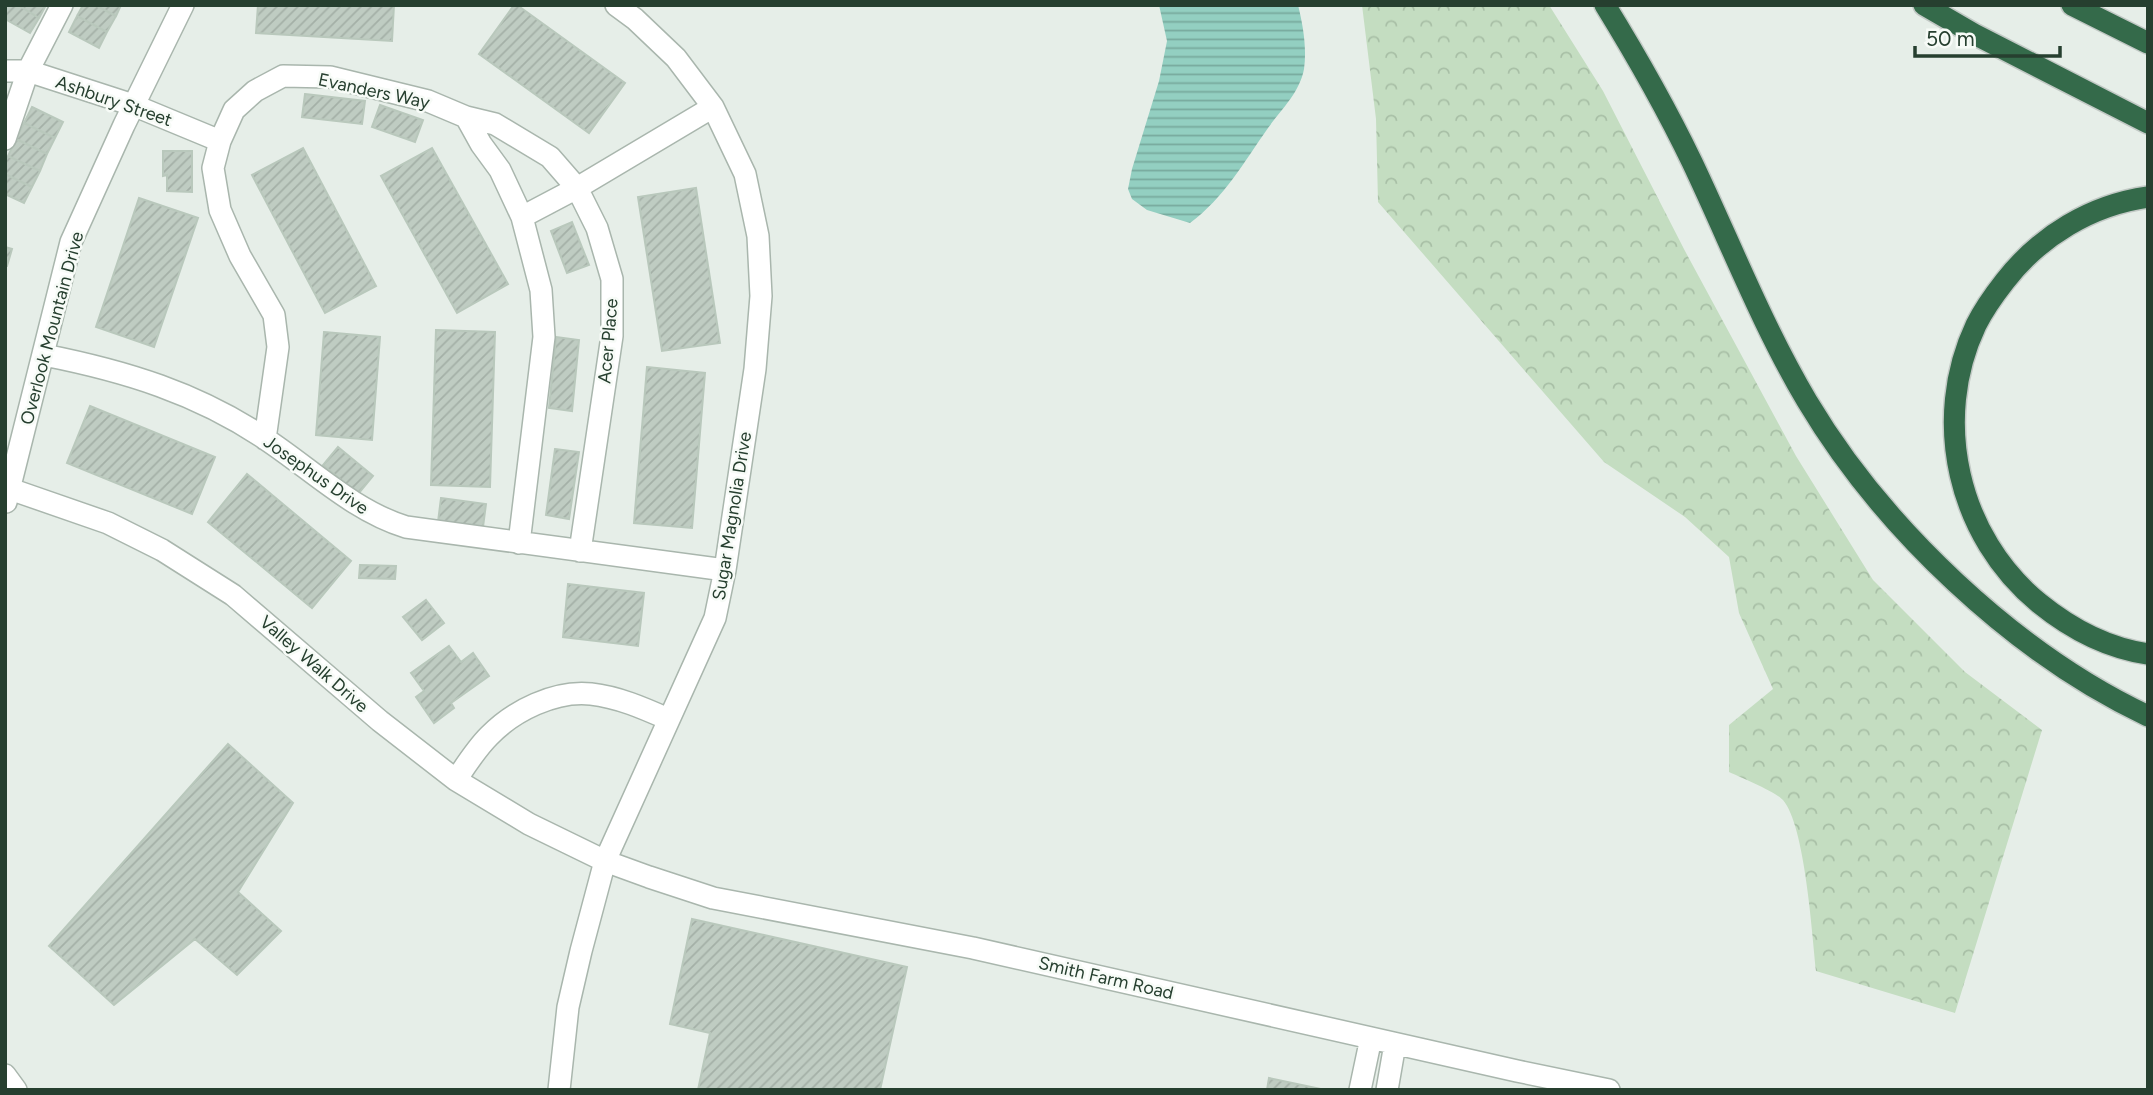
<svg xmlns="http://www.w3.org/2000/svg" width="2153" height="1095" font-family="Figtree,sans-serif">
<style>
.forest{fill:url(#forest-crowns)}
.water{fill:url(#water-rules)}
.building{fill:url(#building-hatch);stroke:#b9c8bc;stroke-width:2}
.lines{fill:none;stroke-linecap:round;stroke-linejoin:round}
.minor-casing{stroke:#a9b6ad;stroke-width:24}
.motorway-casing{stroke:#c2c9c5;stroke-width:24}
.minor{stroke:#fff;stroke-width:21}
.motorway{stroke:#346a4a;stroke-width:21}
.labels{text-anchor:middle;stroke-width:5;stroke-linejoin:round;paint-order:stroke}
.street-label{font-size:18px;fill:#263f2f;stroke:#f7fbf7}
</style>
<defs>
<pattern id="forest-crowns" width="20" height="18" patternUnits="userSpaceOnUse" patternTransform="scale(1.75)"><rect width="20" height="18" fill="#c4ddc1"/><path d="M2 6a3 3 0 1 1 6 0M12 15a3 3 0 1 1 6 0" fill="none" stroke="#a8bfa6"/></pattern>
<pattern id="water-rules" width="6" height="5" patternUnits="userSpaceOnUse" patternTransform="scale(1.75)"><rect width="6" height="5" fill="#93cfc1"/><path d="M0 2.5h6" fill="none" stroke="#78a99d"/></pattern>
<pattern id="building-hatch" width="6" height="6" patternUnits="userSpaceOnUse" patternTransform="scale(1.75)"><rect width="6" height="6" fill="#bfccc2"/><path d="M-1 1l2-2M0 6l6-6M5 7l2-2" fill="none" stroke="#a4b0a7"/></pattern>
</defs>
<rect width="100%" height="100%" fill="#e6eee8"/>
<!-- forest -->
<path class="forest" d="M1362,5H1549L1603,91L1685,251L1796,456L1873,580L1965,672L2042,730L1955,1013L1816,971C1812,933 1805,826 1783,800C1776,792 1740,777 1729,772V725L1773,689L1739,613L1729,557L1685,517L1604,462L1378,202L1376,119Z"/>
<!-- water -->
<path class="water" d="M1159,5H1298C1303,25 1307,48 1304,69C1300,92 1281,110 1268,128C1244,162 1224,198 1190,223L1147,210L1132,199L1128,189L1132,169L1159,81L1167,41Z"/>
<!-- building -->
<path class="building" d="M5,5H18L39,18L30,33L5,19Z
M18,5H46L39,18Z
M83,5H95L116,16L107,32L77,16Z
M95,5H121L116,16Z
M258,5H394L392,41L256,33Z
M514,5H517L625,83L589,133L479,54Z
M77,16L107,32L99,48L69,32Z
M305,94L365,101L362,124L302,117Z
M380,105L423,120L415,142L372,127Z
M32,107L63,122L55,138L24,123Z
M24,123L55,138L47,154L16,139Z
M16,139L47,154L40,171L8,156Z
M303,148L376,286L325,313L252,175Z
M432,148L508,284L457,313L381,176Z
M163,151H192V192L167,191V175L163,176Z
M8,156L40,171L32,187L5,174V162Z
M5,174L32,187L24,203L5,194Z
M696,188L720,343L662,351L638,197Z
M139,198L198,218L154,347L96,327Z
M572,222L589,265L567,273L551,231Z
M5,247L12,249L7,266H5Z
M436,330L495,332L490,487L431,485Z
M324,332L380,337L372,440L316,435Z
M556,337L579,340L572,411L549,408Z
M647,367L705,373L692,528L634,523Z
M90,406L215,457L192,514L67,463Z
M338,447L373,476L358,494L323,465Z
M555,449L579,452L569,519L546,515Z
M247,474L351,561L312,608L208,522Z
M441,498L486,504L483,527L438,522Z
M360,565L396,566L395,579L359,578Z
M568,584L644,593L638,646L563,637Z
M426,600L444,623L422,640L403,617Z
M449,646L461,662L473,653L489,676L451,703L454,708L434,723L416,697L424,691L411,673Z
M228,744L293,803L238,892L281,931L237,975L195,939L114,1005L49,946Z
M692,919L907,967L880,1090H698L710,1033L670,1024Z
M1269,1078L1321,1089V1090H1267Z"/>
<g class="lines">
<defs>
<path id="minor" d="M5,71H28L133,105L220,141
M466,117L495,124L550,157L577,188L597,228L612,279V336L580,551
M5,139L28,71L62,5
M522,217L577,188L713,107
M44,355C125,371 198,393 267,440C312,470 354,511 406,527L725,570
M265,439L278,347L274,315L240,256L220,210L213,168L220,141L234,110L255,91L283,76L330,77L428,101L466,117L481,144L500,170L522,217L541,290L544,337L519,543
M10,489L108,523L162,550L233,595L380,721L456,780L529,824L605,861L649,877L713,898L973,948L1517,1071L1609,1090
M6,502L71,242L124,125L183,5
M456,780C466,765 476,749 489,736C513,711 555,690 591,694C618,697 643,708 668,719
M5,1075L16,1090
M559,1090L568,1007L581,951L605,861L715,618L725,570L755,369L761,296L758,236L745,174L713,107L676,58L635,19L616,5
M1360,1090L1371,1038
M1387,1090L1395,1044"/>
<path id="motorway" d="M1605,5C1637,57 1666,108 1692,162C1730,242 1762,325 1807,401C1882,527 2014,653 2148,716
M1924,5L1974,34L2148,123
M2072,5L2148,43
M2148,197C2091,205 2040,236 2005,281C1994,295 1984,309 1976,325C1931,420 1958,537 2039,603C2071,629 2107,648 2148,654"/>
</defs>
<!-- minor casing -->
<use href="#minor" class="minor-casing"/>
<!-- motorway casing -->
<use href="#motorway" class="motorway-casing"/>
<!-- minor -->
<use href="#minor" class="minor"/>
<!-- motorway -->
<use href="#motorway" class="motorway"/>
</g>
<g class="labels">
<!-- street labels -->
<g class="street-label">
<text transform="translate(374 91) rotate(12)" y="6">Evanders Way</text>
<text transform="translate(114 101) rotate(19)" y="6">Ashbury Street</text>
<text transform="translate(52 328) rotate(-75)" y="6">Overlook Mountain Drive</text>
<text transform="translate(608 341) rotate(-85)" y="6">Acer Place</text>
<text transform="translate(316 475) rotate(35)" y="6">Josephus Drive</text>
<text transform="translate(732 516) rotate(-81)" y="6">Sugar Magnolia Drive</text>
<text transform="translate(314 664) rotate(41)" y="6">Valley Walk Drive</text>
<text transform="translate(1106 978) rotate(13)" y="6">Smith Farm Road</text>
</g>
</g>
<!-- border -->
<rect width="2153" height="1095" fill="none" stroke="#263f2f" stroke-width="14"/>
<!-- scale -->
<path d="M1915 46v10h145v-10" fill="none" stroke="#263f2f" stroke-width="3.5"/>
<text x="1926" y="46" font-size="21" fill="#263f2f" stroke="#f7fbf7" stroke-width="5" paint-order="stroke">50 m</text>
</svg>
